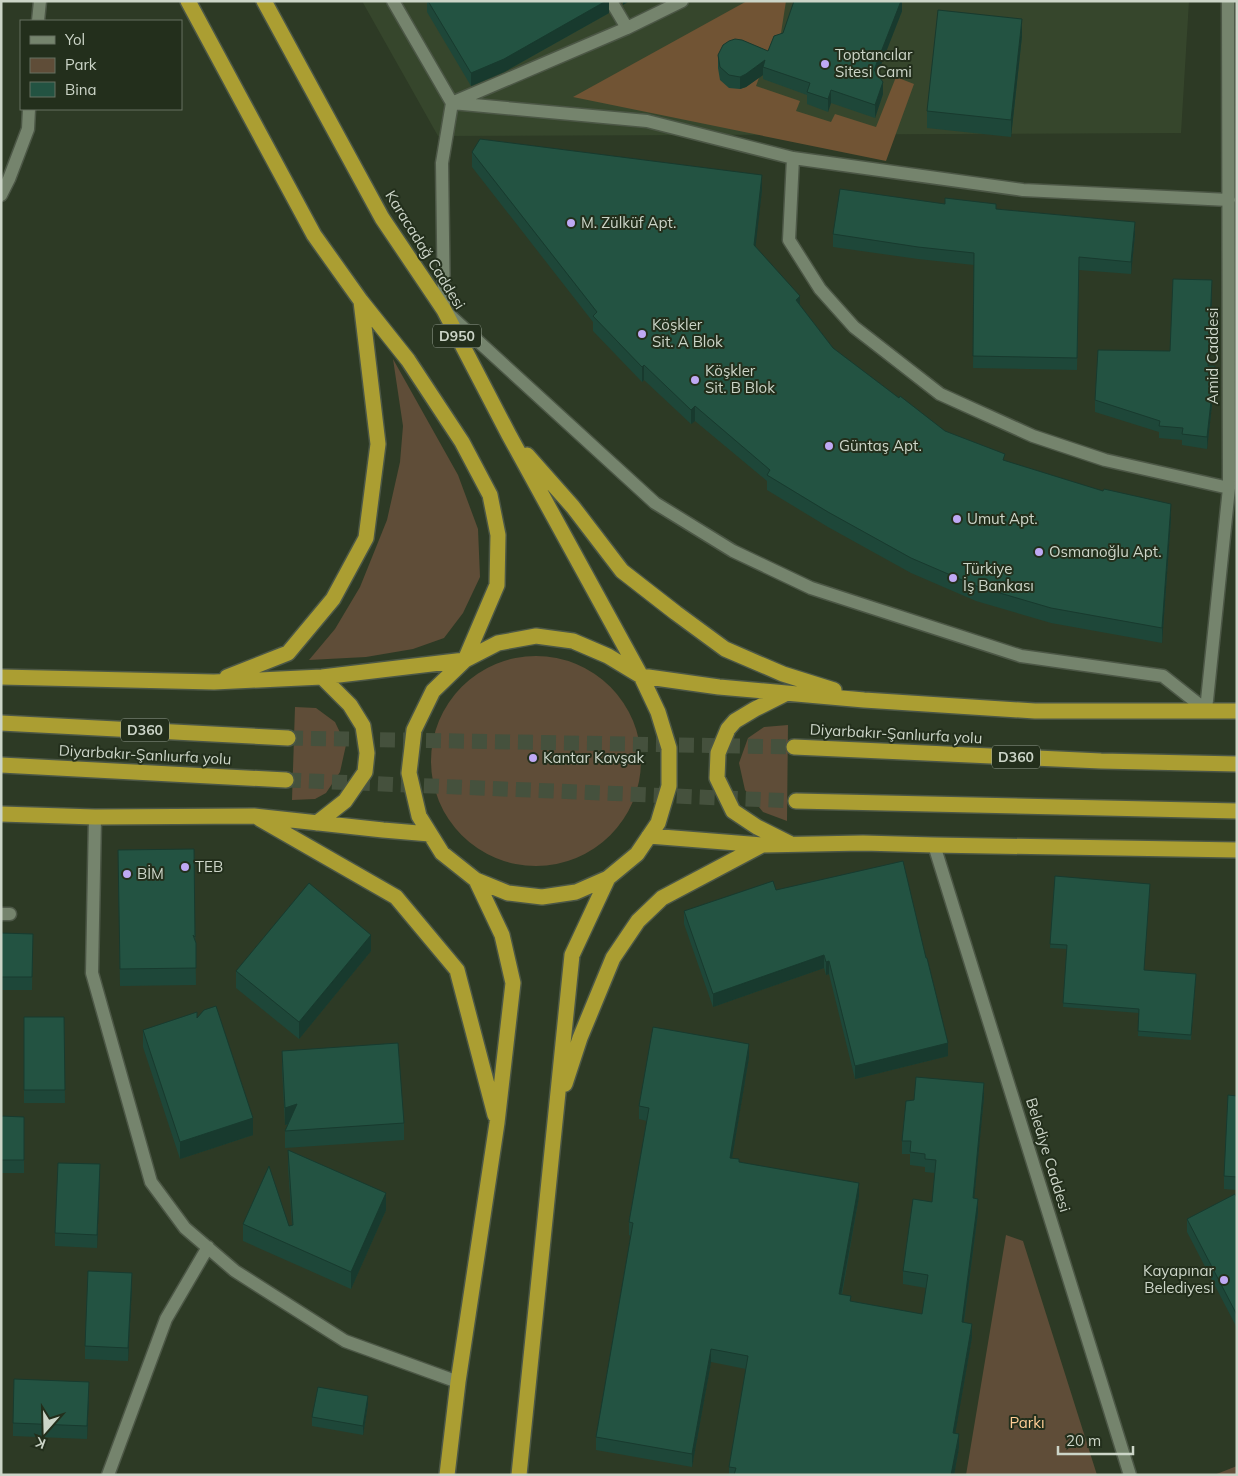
<svg xmlns="http://www.w3.org/2000/svg" width="1238" height="1476" font-family="Mulish,sans-serif">
<style>
.built{fill:#36462c}
.green{fill:#5f4d38}
.forest{fill:#715434}
.lines{fill:none;stroke-linecap:round;stroke-linejoin:round}
.highway-tunnel{stroke:#45513d;stroke-width:15;stroke-dasharray:15 8;stroke-linecap:butt}
.minor-casing{stroke:#4c5746;stroke-width:15}
.highway-casing{stroke:#4c5746;stroke-width:18}
.minor{stroke:#75846d;stroke-width:12}
.highway{stroke:#ab9e32;stroke-width:15}
.wall{fill:#1e4739}
.shaded-wall{fill:#183a2e}
.building{fill:#235342;stroke:#183a2e}
.poi-dot{fill:#bfa9f4;stroke:#232f1c;stroke-width:2}
.labels{text-anchor:middle;stroke-width:4;stroke-linejoin:round;paint-order:stroke}
.shield{fill:#232f1c;stroke:#99a394;stroke-width:1}
.shield-label{font-size:14px;font-weight:bold;fill:#ccd5c8}
.poi-label{font-size:15px;fill:#ccd5c8;stroke:#232f1c;text-anchor:start}
.street-label{font-size:15px;fill:#ccd5c8;stroke:#232f1c}
.park-label{font-size:15px;fill:#ffce96;stroke:#232f1c}
</style>
<rect width="100%" height="100%" fill="#2d3a25"/>
<!-- built -->
<path class="built" d="M362,1H1189L1181,133L438,136Z"/>
<!-- green -->
<path class="green" d="M393,359L458,475L478,529L480,577L463,613L444,638L413,649L366,657L309,660L335,629L360,587L387,520L400,462L403,426Z
M431 761a105 105 0 1 1 210 0a105 105 0 1 1-210 0Z
M295,707L316,708L335,722L346,745L340,772L326,793L315,799L292,800Z
M788,725L787,821L763,812L745,790L739,763L748,738L764,727Z
M1006,1235L1023,1241L1097,1475H966Z
M1237,1466V1475H1214Z"/>
<!-- forest -->
<path class="forest" d="M747,1H786L781,33L772,42L756,86L800,101L796,111L831,122L835,114L876,127L896,77L914,84L886,161L573,97Z"/>
<g class="lines">
<!-- highway-tunnel -->
<path class="highway-tunnel" d="M288,738L794,747
M286,780L796,801"/>
<defs>
<path id="minor" d="M393,1L452,103L442,163L444,310L655,503L733,551L811,588L1021,656L1163,676L1206,710
M611,1L627,28
M38,21L40,1
M454,102L627,28L682,1
M452,103L647,121L793,158L1023,190L1229,200
M793,158L789,240L820,289L854,327L940,394L1033,436L1105,460L1229,488
M1,195L9,179L28,129L29,109
M1206,710L1229,488L1228,1
M95,817L92,973L151,1182L185,1228L235,1271L345,1341L458,1382
M934,845L1130,1475
M1,914H10
M108,1475L166,1319L208,1247"/>
<path id="highway" d="M264,1L382,218L444,310L509,435L641,676L719,687L864,700L1035,711H1237
M527,455L573,507L622,571L676,613L725,649L783,674L834,690
M536,636L573,641L608,656L641,676L658,712L669,748V786L658,823L637,854L608,878L576,892L542,897L508,893L476,880L442,853L419,816L409,773L414,730L433,691L465,660L498,643Z
M1,677L214,682L322,677L465,660L497,585L498,535L490,495L462,442L408,360L361,301L314,235L188,1
M227,677L288,653L333,599L366,538L378,444L361,301
M787,693L755,709L735,721L728,729L718,753L717,778L733,811L757,827L789,843
M1,723L288,738
M794,747L1101,761L1237,764
M1,765L286,780
M796,801L1237,811
M1,814L95,817L254,816L383,830L430,834
M260,819L396,897L457,970L495,1115
M317,823L345,801L365,772L367,753L363,726L350,705L322,677
M649,836L762,845L863,843L934,845L1237,850
M565,1084L580,1038L613,958L638,921L662,898L762,845
M447,1475L458,1382L497,1123L513,983L502,935L476,880
M519,1475L572,955L608,878"/>
</defs>
<!-- minor casing -->
<use href="#minor" class="minor-casing"/>
<!-- highway casing -->
<use href="#highway" class="highway-casing"/>
<!-- minor -->
<use href="#minor" class="minor"/>
<!-- highway -->
<use href="#highway" class="highway"/>
</g>
<!-- wall -->
<path class="wall" d="M427,1H609V13L504,72L471,86L427,12Z
M902,1V11L877,74L883,94L875,118L831,103L828,112L807,104V95L763,79V75L746,87L740,89L729,88L720,80L718,68V55L768,51L783,33Z
M1022,36L1011,137L927,128V111Z
M472,152L762,190L755,247L833,348L899,398L945,431L1005,461L1171,518L1162,643L1051,623L976,601L911,573L828,527L767,490V481L695,421L691,424L644,380L642,382L593,331V322L472,167Z
M945,204L996,209L1135,234L1131,274L1079,270L1077,370L973,368L974,265L918,259L833,247V234Z
M1212,292L1209,366L1215,378L1207,449L1182,445V440L1159,438V432L1095,412V400L1170,351Z
M194,849L196,985L120,986L118,867Z
M1055,876L1144,970L1196,974L1191,1040L1138,1036L1139,1013L1063,1007L1067,949L1050,948Z
M776,890L948,1056L855,1079L829,974L826,975L824,968L713,1007L684,924V911Z
M1,933L33,934L32,990H1Z
M371,951L299,1039L236,988V971Z
M24,1017H64L65,1103H24Z
M197,1018L253,1135L180,1159L143,1047V1030Z
M282,1051L404,1123V1140L285,1148V1131L288,1124L285,1125L282,1068Z
M749,1057L732,1158L739,1162L859,1196L842,1295L851,1301L922,1314L926,1288L903,1284V1271L932,1202L935,1173L925,1172V1167L910,1165V1154H902V1141L984,1096L974,1198L978,1212L964,1322L972,1337L955,1434L959,1447L954,1475H729V1467L746,1369L711,1362L692,1467L596,1450V1437L631,1236L629,1235V1222L647,1121L639,1119V1106Z
M1237,1096V1190L1224,1189V1176Z
M1,1116L24,1117V1173H1Z
M288,1150L386,1210L351,1289L243,1241V1224L289,1226L292,1225L288,1167Z
M100,1177L97,1248L55,1246V1233Z
M1237,1198V1328L1187,1232V1219Z
M132,1286L128,1361L85,1359V1346Z
M89,1395L87,1439L13,1436V1423Z
M368,1404L363,1435L312,1426V1417Z"/>
<!-- shaded-wall -->
<path class="shaded-wall" d="M606,1H609V13L504,72L471,86V73Z
M623,1H628V2L623,5Z
M901,1H902V11L874,83V70Z
M1022,19V36L1011,137V120Z
M765,60L763,67V75L746,87L740,89V77Z
M883,82V94L875,118V105Z
M831,90V103L828,112V99Z
M762,175V190L754,260V245Z
M1135,222V234L1131,274V262Z
M1212,280V292L1208,377V366Z
M800,296V311L796,300Z
M644,365V380L642,382V367Z
M1215,366V378L1207,449V437Z
M695,406V421L691,424V410Z
M1171,504V518L1162,643V628Z
M371,935V951L299,1039V1022Z
M824,955V968L713,1007V994Z
M829,961V974L826,975V962Z
M948,1043V1056L855,1079V1066Z
M749,1044V1057L730,1170V1158Z
M984,1083V1096L973,1211V1198Z
M297,1104V1121L285,1125V1108Z
M253,1118V1135L180,1159V1142Z
M100,1164V1177L97,1248V1235Z
M859,1183V1196L839,1307V1294Z
M386,1193V1210L351,1289V1272Z
M978,1199V1212L962,1335V1322Z
M132,1273V1286L128,1361V1348Z
M972,1324V1337L953,1446V1433Z
M711,1349V1362L692,1467V1454Z
M89,1382V1395L87,1439V1426Z
M368,1396V1404L363,1435V1426Z
M959,1434V1447L954,1475H951Z"/>
<!-- building -->
<path class="building" d="M428,1H606L504,59L471,73Z
M794,1H901L874,70L883,82L875,105L831,90L828,99L807,92L810,83L763,67L765,60L746,74L740,77L729,75L720,67L718,55L723,45L729,41L735,39L742,40L768,51L774,36L783,33Z
M938,10L1022,19L1011,120L927,111Z
M480,139L762,175L754,245L800,296L796,300L833,348L899,398L900,396L945,431L1005,454L1003,460L1103,491L1104,489L1171,504L1162,628L1051,608L976,586L911,558L828,512L767,475L770,470L695,406L691,410L644,365L642,367L593,316L597,312L472,152Z
M840,189L945,204V198L996,204V209L1135,222L1131,262L1079,257L1077,358L973,356L974,253L918,247L833,234Z
M1173,279L1212,280L1208,366H1215L1207,437L1182,434L1183,428L1159,426L1160,421L1095,400L1098,350L1170,351Z
M194,849L195,937L193,935L196,943V968L120,969L118,850Z
M903,861L926,958H927L948,1043L855,1066L829,961L826,962L824,955L713,994L684,911L773,881L776,890Z
M1055,876L1150,884L1144,970L1196,974L1191,1035L1138,1031L1139,1009L1063,1003L1067,945L1050,944Z
M309,883L371,935L299,1022L236,971Z
M1,933L33,934L32,977H1Z
M216,1006L253,1118L180,1142L143,1030L197,1012V1018L204,1010Z
M24,1017H64L65,1090H24Z
M653,1027L749,1044L730,1158L739,1159V1162L859,1183L839,1294L851,1296L850,1301L922,1314L928,1275L903,1271L913,1199L932,1202L936,1160L925,1159V1154L910,1152L911,1141H902L906,1101L914,1100L916,1077L984,1083L973,1198L978,1199L962,1322L972,1324L953,1433L959,1434L951,1475H734L736,1468L729,1467L748,1356L711,1349L692,1454L596,1437L633,1223L629,1222L649,1108L639,1106Z
M398,1043L404,1123L285,1131L297,1104L285,1108L282,1051Z
M1228,1095L1237,1096V1177L1224,1176Z
M1,1116L24,1117V1160H1Z
M288,1150L386,1193L351,1272L243,1224L269,1166L289,1226L293,1225Z
M58,1163L100,1164L97,1235L55,1233Z
M1235,1194L1237,1198V1315L1187,1219Z
M88,1271L132,1273L128,1348L85,1346Z
M14,1379L89,1382L87,1426L13,1423Z
M318,1387L368,1396L363,1426L312,1417Z"/>
<!-- markers -->
<g class="poi-dot">
<circle cx="825" cy="64" r="5"/>
<circle cx="571" cy="223" r="5"/>
<circle cx="642" cy="334" r="5"/>
<circle cx="695" cy="380" r="5"/>
<circle cx="829" cy="446" r="5"/>
<circle cx="957" cy="519" r="5"/>
<circle cx="1039" cy="552" r="5"/>
<circle cx="953" cy="578" r="5"/>
<circle cx="533" cy="758" r="5"/>
<circle cx="185" cy="867" r="5"/>
<circle cx="127" cy="874" r="5"/>
<circle cx="1224" cy="1280" r="5"/>
</g>
<g class="labels">
<!-- shield labels -->
<g class="shield">
<rect x="433" y="324.5" width="48" height="23" rx="4"/>
<rect x="121" y="718.5" width="48" height="23" rx="4"/>
<rect x="992" y="745.5" width="48" height="23" rx="4"/>
</g>
<g class="shield-label">
<text x="457" y="341">D950</text>
<text x="145" y="735">D360</text>
<text x="1016" y="762">D360</text>
</g>
<!-- poi labels -->
<g class="poi-label">
<text x="835" y="60">Toptancılar<tspan x="835" dy="17">Sitesi Cami</tspan></text>
<text x="581" y="228">M. Zülküf Apt.</text>
<text x="652" y="330">Köşkler<tspan x="652" dy="17">Sit. A Blok</tspan></text>
<text x="705" y="376">Köşkler<tspan x="705" dy="17">Sit. B Blok</tspan></text>
<text x="839" y="451">Güntaş Apt.</text>
<text x="967" y="524">Umut Apt.</text>
<text x="1049" y="557">Osmanoğlu Apt.</text>
<text x="963" y="574">Türkiye<tspan x="963" dy="17">İş Bankası</tspan></text>
<text x="543" y="763">Kantar Kavşak</text>
<text x="195" y="872">TEB</text>
<text x="137" y="879">BİM</text>
<text x="1214" y="1276" text-anchor="end">Kayapınar<tspan x="1214" dy="17">Belediyesi</tspan></text>
</g>
<!-- street labels -->
<g class="street-label">
<text transform="translate(425 250) rotate(58)" y="5">Karacadağ Caddesi</text>
<text transform="translate(1213 356) rotate(-90)" y="5">Amid Caddesi</text>
<text transform="translate(896 734) rotate(3)" y="5">Diyarbakır-Şanlıurfa yolu</text>
<text transform="translate(145 755) rotate(3)" y="5">Diyarbakır-Şanlıurfa yolu</text>
<text transform="translate(1048 1155) rotate(73)" y="5">Belediye Caddesi</text>
</g>
<!-- park labels -->
<g class="park-label">
<text x="1027" y="1428">Parkı</text>
</g>
</g>
<!-- border -->
<rect width="1238" height="1476" fill="none" stroke="#ccd5c8" stroke-width="5"/>
<!-- legend -->
<rect x="20" y="20" width="162" height="90" fill="#232f1c" stroke="#677161"/>
<rect x="30" y="36" width="25" height="8" fill="#75846d" stroke="#677161"/>
<text x="65" y="45" font-size="15" fill="#ccd5c8">Yol</text>
<rect x="30" y="58" width="25" height="15" fill="#5f4d38" stroke="#677161"/>
<text x="65" y="70" font-size="15" fill="#ccd5c8">Park</text>
<rect x="30" y="82" width="25" height="15" fill="#235342" stroke="#677161"/>
<text x="65" y="95" font-size="15" fill="#ccd5c8">Bina</text>
<!-- north arrow -->
<g transform="translate(45 1431) rotate(200)" stroke="#232f1c" stroke-width="4" paint-order="stroke">
<path d="M0-4L9 19L0 12L-9 19Z" fill="#ccd5c8"/>
<text y="-8" font-size="14" font-weight="bold" text-anchor="middle" fill="#ccd5c8">K</text>
</g>
<!-- scale -->
<path d="M1058 1446v8h75v-8" fill="none" stroke="#ccd5c8" stroke-width="2.5"/>
<text x="1066" y="1446" font-size="15" fill="#ccd5c8" stroke="#232f1c" stroke-width="4" paint-order="stroke">20 m</text>
</svg>
